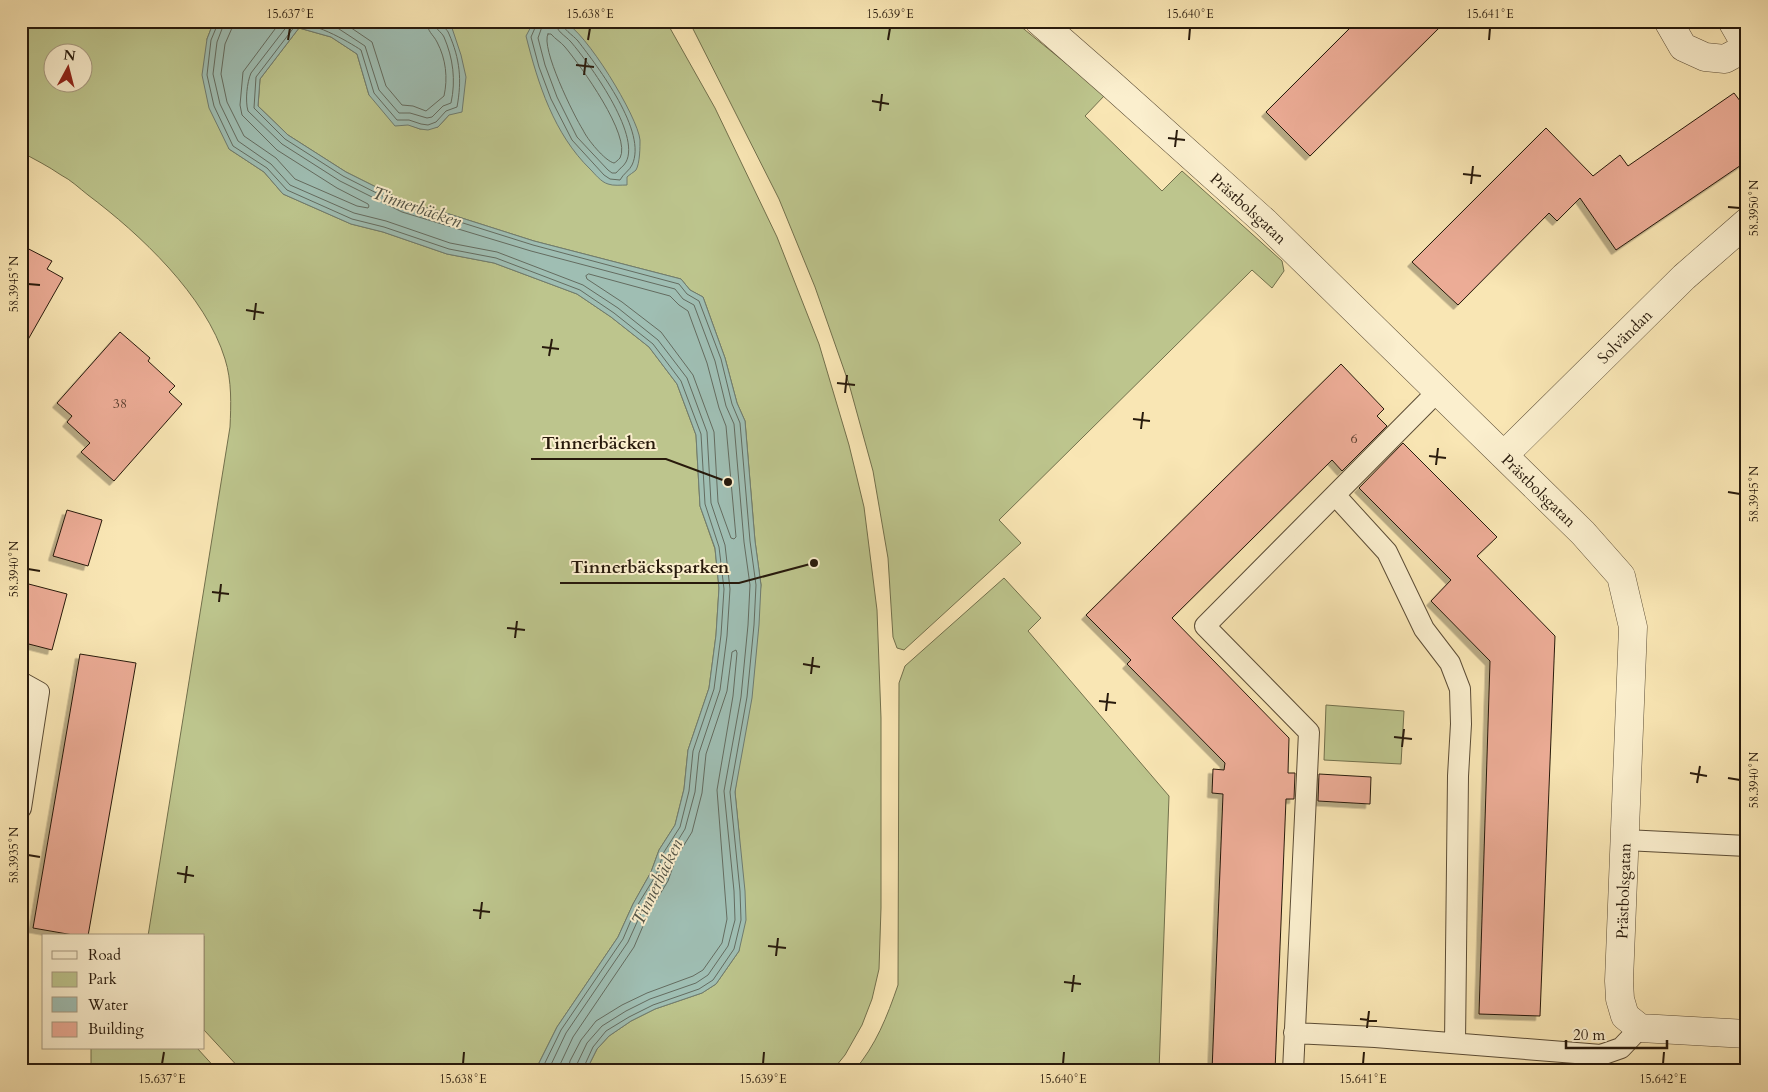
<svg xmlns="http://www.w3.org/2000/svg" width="1768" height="1092" font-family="Cardo,serif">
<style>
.green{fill:#bdc58d;stroke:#72704c;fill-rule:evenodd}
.water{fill:#9fbeb3;stroke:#6f7c70}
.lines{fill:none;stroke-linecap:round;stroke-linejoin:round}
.shore{stroke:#646c60;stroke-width:1}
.building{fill:#ecac96;stroke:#281a0c;filter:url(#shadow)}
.lane-casing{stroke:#5c4d36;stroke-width:22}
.street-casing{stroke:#5c4d36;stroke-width:29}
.lane{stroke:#fbefce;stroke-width:20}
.street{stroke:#fbefce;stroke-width:28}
.ticks{fill:none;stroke:#281a0c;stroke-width:2}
.labels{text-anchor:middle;stroke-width:4;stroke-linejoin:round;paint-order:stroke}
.number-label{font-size:14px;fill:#593e2e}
.street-label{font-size:16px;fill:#281a0c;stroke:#fbefce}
.water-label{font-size:18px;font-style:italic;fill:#525346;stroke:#fbefce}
.leader{fill:none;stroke:#281a0c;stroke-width:2}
.callout-dot{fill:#281a0c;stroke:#fbefce;stroke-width:2}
.callout-label{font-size:18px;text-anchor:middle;font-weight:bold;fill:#281a0c;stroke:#fbefce;stroke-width:4;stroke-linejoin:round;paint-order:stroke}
.neatline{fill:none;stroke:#281a0c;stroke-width:2}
.ticks-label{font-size:12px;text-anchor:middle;fill:#281a0c}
</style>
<defs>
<filter id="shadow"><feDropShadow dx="-4.5" dy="4.5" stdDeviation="0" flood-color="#0004"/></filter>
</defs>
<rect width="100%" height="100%" fill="#f9e6b4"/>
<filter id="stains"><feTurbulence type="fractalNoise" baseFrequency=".004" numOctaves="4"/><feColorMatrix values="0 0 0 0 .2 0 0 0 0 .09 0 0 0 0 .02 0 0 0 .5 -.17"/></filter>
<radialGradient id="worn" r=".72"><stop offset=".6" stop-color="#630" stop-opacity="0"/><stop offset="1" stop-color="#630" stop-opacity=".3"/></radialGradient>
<!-- green -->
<path class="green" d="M21,21H214L207,39L229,149L264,172L283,194L351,224L383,232L447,254L494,263L577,294L611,317L649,347L677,384L696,435L700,506L715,549L719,588L716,635L709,688L688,750L684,789L675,825L659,850L651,872L633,904L618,937L557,1027L535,1071H242L204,1030V936H148L230,427C231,405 232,381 225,359C206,296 140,234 88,195C79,188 71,180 61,175C48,166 34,159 21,152ZM52,52H82V82H52Z
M443,21H666L715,108L777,237L819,344L849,445L864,507L877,610L881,718V908L879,969L872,999L862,1025L845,1055L832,1071H586L597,1049L609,1036L631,1021L655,1009L702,993L716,984L739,951V833L735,792L761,585L755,541L745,421L737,403L725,358L703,297L690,290L681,279L534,241L446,213L406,202L346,172L288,135L258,106L260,79L299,28L331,37L357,54L369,95L408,124L420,129L438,127L449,115L452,28Z
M689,21H1014L1105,95L1085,116L1162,191L1182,171L1282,261L1284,271L1272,288L1252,270L999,520L1021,543L904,650L897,648L893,637L888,558L873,471L849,384L815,287L779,199Z
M1004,578L1041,618L1028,631L1169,796L1159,1071H854C876,1045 887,1017 898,985L899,683L905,666Z
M1326,705L1404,711L1401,764L1324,760Z
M91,1048H197L218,1071H91Z"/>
<!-- water -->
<path class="water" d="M214,21H443L452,28L461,55L466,77L462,112L449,115L438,127L428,130L420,129L408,125L395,126L369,95L357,54L331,37L299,28L260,79L258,106L288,135L346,172L406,202L446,213L534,241L681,279L690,290L703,297L725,358L737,403L745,421L755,541L761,585L759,625L752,698L735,792L745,891L746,920L739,951L716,984L702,993L655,1009L631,1021L609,1036L597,1049L586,1071H535L557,1027L618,937L633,904L651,872L659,850L675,825L684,789L688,750L709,688L716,635L719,588L715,548L700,506L696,435L677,384L649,347L611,317L577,294L494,263L447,254L383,232L351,224L283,194L264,172L229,149L209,108L202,75L207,39Z
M534,21C541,21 558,19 564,22C585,30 638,117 640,140C640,147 640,163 636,170C634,172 629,175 627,177V185C621,185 613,186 608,184C601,182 595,174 590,169C554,134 538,84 526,36Z"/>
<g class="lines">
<!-- shore -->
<path class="shore" d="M219,21L211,40L207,75L214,106L233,146L267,168L287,190L352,219L384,227L449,249L496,258L580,290L614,313L653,344L681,381L701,434L705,504L719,547L724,589L721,635L714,689L693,751L689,791L680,827L664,852L656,875L637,906L623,939L561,1030L541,1071
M225,21L217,42L213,74L220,104L238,141L271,164L290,185L354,213L386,221L450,243L497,252L583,285L618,308L658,340L687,378L707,432L711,503L725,545L730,589L727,636L720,690L699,753L695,792L685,829L669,855L661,878L643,909L628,942L566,1033L548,1071
M232,21V28L225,44L221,74L227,102L244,136L276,158L295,179L357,206L368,208L369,206L368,204L337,188L277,150L242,115L240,105L243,72L281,21
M291,21L251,73C247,82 245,101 248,111L282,144L340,181L402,212L531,251L675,289L683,299L694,305L715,361L726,406L734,424L744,542L750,585L748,625L741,697L724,791L734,891L735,920L728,946L708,975L696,983L650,999L626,1011L602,1026L587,1043L577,1064L576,1071
M316,21L336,27L365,46L379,90L399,113H410L427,118L432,117L443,106L451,103C456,80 453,58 444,37C441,31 435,30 434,21
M341,21L372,42L386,86L402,105L413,106L426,111L444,96C448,78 446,59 437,42C433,34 427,32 427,21
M441,21C442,28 447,28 449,34C460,59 462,80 457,107L446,111L436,122L428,125L421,124L409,120H397L374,93L361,50C349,42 308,18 295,26L256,77L254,108L285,139L343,176L404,207L444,217L533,245L679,284L687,294L699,301L721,359L732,404L740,423L750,541L756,585L754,625L747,697L730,792L740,891L741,920L734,949L713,980L699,989L653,1005L629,1017L606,1031L593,1047L582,1071
M538,21L531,37L539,67L551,99L572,140L604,175L610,179L620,180C623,174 630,170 632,165C648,132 598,67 578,41C573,35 562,29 561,21
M544,21L538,38L545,65L557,97L577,137L608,170L612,173H616C618,170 624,166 626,162C641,134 589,63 571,42C565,35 556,32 555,21
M548,34H551C555,39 561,42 565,47C580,65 632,136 620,158C619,159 615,163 614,163C605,161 587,139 583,130C574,116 540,47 548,34Z
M589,274L670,296L679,305L688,311L707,363L719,408L726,426L736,537L734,539L731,538L718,502L714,432L693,375L661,332L622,302L587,279L586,276Z
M557,1071L573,1037L634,947L649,912L668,881L676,858L692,832L702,793L706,754L727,691L732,652L736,650L737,653L733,696L717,790L727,919L722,943L703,970L693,976L647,993L622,1005L596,1021L581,1040L570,1061L568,1071"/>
</g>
<!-- building -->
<path class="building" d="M1357,21H1446L1310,156L1266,112Z
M1734,93L1747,110V161L1616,250L1580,198L1557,221L1549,213L1458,305L1412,262L1546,128L1593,176L1620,155L1628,166Z
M21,245L52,261L47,269L63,278L21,352Z
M120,332L150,358L148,361L175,386L169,392L182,404L114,481L81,452L90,443L67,422L72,416L57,403Z
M1341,364L1384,409L1377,416L1387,426L1342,471L1332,460L1172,618L1289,738L1288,773H1295L1294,799H1286L1275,1071H1212L1223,794L1212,793L1213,769L1224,770L1225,763L1127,664L1131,660L1086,615Z
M1403,443L1497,537L1477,556L1555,636L1540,1016L1479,1014L1490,661L1431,601L1451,580L1359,488Z
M67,510L102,520L88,566L53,556Z
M21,582L67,594L52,650L21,642Z
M80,654L136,663L88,936H79L33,928Z
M1319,774L1371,777L1370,804L1318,801Z"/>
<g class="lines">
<defs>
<path id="lane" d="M1335,495L1387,552L1424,629L1450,663L1460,689L1461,724L1458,776L1455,1043
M21,682L39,692L21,808
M1625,840L1747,846
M1294,1033L1375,1037L1601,1055L1621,1048L1640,1028
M1293,1071L1309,732L1205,626L1438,391"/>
<g id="street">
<path id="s1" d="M1039,21L1111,84L1266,223L1583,533L1621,576L1633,627L1619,981L1620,999L1625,1016L1640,1028L1747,1034"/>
<path d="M1668,21L1683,47L1705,57L1725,59L1747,47"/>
<path d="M1732,21L1747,47"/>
<path id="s2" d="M1504,455L1684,277L1747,222"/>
</g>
</defs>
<!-- lane casing -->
<use href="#lane" class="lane-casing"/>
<!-- street casing -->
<use href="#street" class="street-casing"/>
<!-- lane -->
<use href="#lane" class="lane"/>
<!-- street -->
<use href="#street" class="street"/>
</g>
<!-- ticks -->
<path class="ticks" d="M288,40L290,28M588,40L590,28M888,40L890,28M1189,40L1190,28M1489,40L1490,28M576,65L594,67M584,75L586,58M872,101L889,104M880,111L882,94M1168,138L1185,140M1175,147L1177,130M1463,174L1481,176M1471,184L1473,166M1728,207L1740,208M28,284L40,285M246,310L264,313M254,320L256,303M542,347L559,349M549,356L552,339M837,383L855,385M845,393L847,375M1133,419L1150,421M1141,429L1143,412M1429,456L1446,458M1436,465L1438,448M1728,492L1740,494M28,569L40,571M212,592L229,594M219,602L221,584M507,628L525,630M515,638L517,621M803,664L820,667M811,674L813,657M1099,701L1116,703M1106,711L1108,693M1394,737L1412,739M1402,747L1404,729M1690,773L1707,776M1728,778L1740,780M1697,783L1700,766M28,855L40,857M177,873L194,876M185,883L187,866M473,910L490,912M480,919L482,902M768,946L786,948M776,956L778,938M1064,982L1081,984M1072,992L1074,975M1360,1019L1377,1021M1367,1028L1369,1011M162,1064L164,1052M463,1064L464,1052M763,1064L764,1052M1063,1064L1064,1052M1363,1064L1364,1052M1663,1064L1664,1052"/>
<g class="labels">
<!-- number labels -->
<g class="number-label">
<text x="120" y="408">38</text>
<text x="1354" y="443">6</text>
</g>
<!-- street labels -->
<g class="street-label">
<text dy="6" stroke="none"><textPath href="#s1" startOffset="281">Prästbolsgatan</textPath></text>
<text dy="6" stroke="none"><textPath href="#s2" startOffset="169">Solvändan</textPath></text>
<text dy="6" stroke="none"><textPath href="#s1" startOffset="686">Prästbolsgatan</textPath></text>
<text transform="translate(1623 891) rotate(-88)" y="6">Prästbolsgatan</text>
</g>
<!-- water labels -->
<g class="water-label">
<text transform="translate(417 207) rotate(19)" y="6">Tinnerbäcken</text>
<text transform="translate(657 882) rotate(-64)" y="6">Tinnerbäcken</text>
</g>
</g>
<!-- callouts -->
<path class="leader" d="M728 482L666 459H531M814 563L739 583H560"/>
<g class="callout-dot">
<circle cx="728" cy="482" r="5"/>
<circle cx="814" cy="563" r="5"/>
</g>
<g class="callout-label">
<text x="599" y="449">Tinnerbäcken</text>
<text x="650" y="573">Tinnerbäcksparken</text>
</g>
<!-- margin -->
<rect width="1768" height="1092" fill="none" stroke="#f9e6b4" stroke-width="55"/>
<!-- legend -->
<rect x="42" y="934" width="162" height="115" fill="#fbefce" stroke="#a79a80"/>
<rect x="52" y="951" width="25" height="8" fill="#fbefce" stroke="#a79a80"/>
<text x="88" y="960" font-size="15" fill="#281a0c">Road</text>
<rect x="52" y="972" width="25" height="15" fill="#bdc58d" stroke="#a79a80"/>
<text x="88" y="984" font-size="15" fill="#281a0c">Park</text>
<rect x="52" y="997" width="25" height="15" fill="#9fbeb3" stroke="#a79a80"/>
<text x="88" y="1010" font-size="15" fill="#281a0c">Water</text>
<rect x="52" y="1022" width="25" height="15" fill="#ecac96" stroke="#a79a80"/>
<text x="88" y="1034" font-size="15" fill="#281a0c">Building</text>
<!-- north arrow -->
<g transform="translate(68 68) rotate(7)"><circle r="24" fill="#fbefce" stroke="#a79a80"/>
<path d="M0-4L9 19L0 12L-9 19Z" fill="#8f2418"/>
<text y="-8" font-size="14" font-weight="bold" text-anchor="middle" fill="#281a0c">N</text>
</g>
<!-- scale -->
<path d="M1566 1040v8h101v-8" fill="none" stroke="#281a0c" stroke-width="2.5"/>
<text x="1573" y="1040" font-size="15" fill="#281a0c" stroke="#fbefce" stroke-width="4" paint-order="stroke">20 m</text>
<rect x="28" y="28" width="1712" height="1036" class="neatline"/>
<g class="ticks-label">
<text x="290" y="18">15.637°E</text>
<text x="590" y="18">15.638°E</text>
<text x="890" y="18">15.639°E</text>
<text x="1190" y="18">15.640°E</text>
<text x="1490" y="18">15.641°E</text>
<text transform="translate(1754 208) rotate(-90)" y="4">58.3950°N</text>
<text transform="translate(14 284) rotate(-90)" y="4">58.3945°N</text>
<text transform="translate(1754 494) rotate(-90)" y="4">58.3945°N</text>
<text transform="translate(14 569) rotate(-90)" y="4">58.3940°N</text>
<text transform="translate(1754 780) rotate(-90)" y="4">58.3940°N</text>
<text transform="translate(14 855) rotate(-90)" y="4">58.3935°N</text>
<text x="162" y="1083">15.637°E</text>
<text x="463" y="1083">15.638°E</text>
<text x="763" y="1083">15.639°E</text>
<text x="1063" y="1083">15.640°E</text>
<text x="1363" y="1083">15.641°E</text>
<text x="1663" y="1083">15.642°E</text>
</g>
<rect width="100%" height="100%" filter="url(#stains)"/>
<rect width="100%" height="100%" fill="url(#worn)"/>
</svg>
